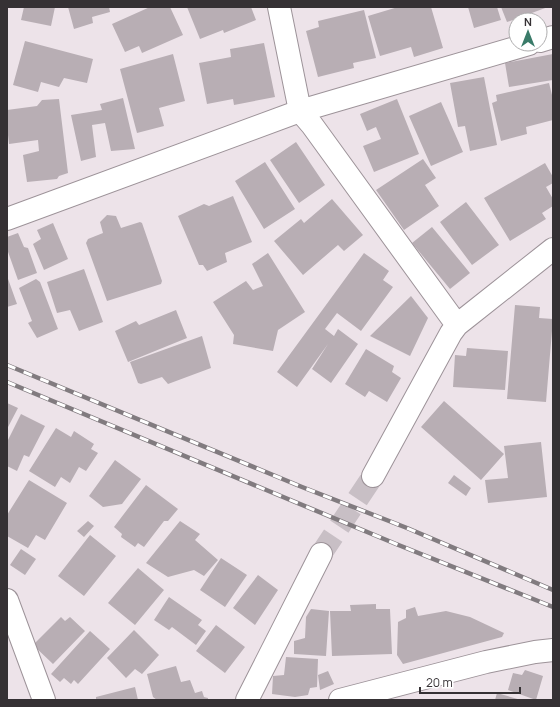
<svg xmlns="http://www.w3.org/2000/svg" width="560" height="707" font-family="Manrope,sans-serif">
<style>
.building{fill:#b8aeb4}
.lines{fill:none;stroke-linecap:round;stroke-linejoin:round}
.minor-tunnel{stroke:#c8bfc5;stroke-width:22;stroke-dasharray:22 11;stroke-linecap:butt}
.minor-casing{stroke:#9d9399;stroke-width:24}
.minor{stroke:#fff;stroke-width:22}
.rail-casing{stroke:#817b7f;stroke-width:4.5}
.rail{stroke:#fff;stroke-width:3;stroke-dasharray:9;stroke-linecap:butt}
</style>
<rect width="100%" height="100%" fill="#ede3e9"/>
<!-- building -->
<path class="building" d="M24,7H55L51,26L21,20Z
M68,7H109L110,12L92,17L93,23L74,29Z
M150,7H170L183,35L142,53L139,46L125,52L112,24Z
M187,7H251L256,20L224,33L223,30L200,39Z
M398,7H431L443,48L414,57L411,47L380,56L368,16Z
M468,7H497L501,20L474,28Z
M501,7H548L507,22Z
M364,10L376,58L353,63L354,68L318,77L306,31L319,27L318,21Z
M25,41L93,59L87,83L64,78L59,87L41,82L38,92L13,85Z
M264,43L275,97L234,105L233,99L207,104L199,63L231,57L230,49Z
M173,54L185,101L159,108L164,126L137,133L120,69Z
M553,54V80L509,87L505,63Z
M484,77L497,145L470,151L465,126L458,127L450,83Z
M549,83L553,99V120L526,127L527,134L501,141L492,103L497,101L496,95Z
M123,98L135,149L111,151L105,123L92,125L96,157L81,161L71,115L102,110L100,104Z
M59,99L68,173L59,176L57,179L27,182L23,155L39,151L38,140L9,144L7,126V110L37,106L42,100Z
M397,99L419,154L374,172L363,146L381,139L376,127L367,131L360,114Z
M441,102L463,152L431,166L409,116Z
M296,142L325,185L299,203L270,160Z
M423,159L436,178L425,185L439,206L404,230L376,190Z
M265,162L295,209L264,229L235,181Z
M545,163L553,177V183L546,187L553,199V206L542,213L546,219L510,241L484,198Z
M233,196L252,242L225,253L227,262L207,271L203,265H199L178,216L204,204L209,206Z
M332,199L363,235L344,251L338,245L303,275L274,241L301,219L304,223Z
M466,202L499,245L472,265L440,222Z
M107,215L116,216L121,228L140,222L142,223L162,281L161,284L107,301L86,243L88,239L103,233L100,222Z
M53,223L68,259L44,270L33,244L41,239L37,230Z
M432,227L470,273L450,289L412,243Z
M18,233L24,247L28,248L37,273L18,280L7,249V237Z
M268,253L305,312L278,330L273,351L233,344L234,335L213,302L246,281L253,290L263,286L252,264Z
M364,253L389,271L383,280L393,287L361,331L337,313L325,329L334,336L338,329L358,344L331,383L312,369L328,344L297,387L277,372Z
M84,269L103,322L79,331L70,310L57,313L47,282Z
M7,276L17,304L7,307Z
M36,279L40,282L58,329L37,338L28,323L32,321L19,288Z
M411,296L428,318L410,356L370,336Z
M515,305L540,307L539,318L553,319L546,402L507,399Z
M176,310L187,338L128,362L115,331L136,321L139,325Z
M202,336L211,368L168,384L162,377L141,384L138,383L130,362Z
M467,348L508,351L505,390L453,387L455,355L466,356Z
M366,349L394,366L392,372L401,378L387,402L369,391L365,397L345,384Z
M444,401L504,454L481,480L421,427Z
M7,403L18,408L7,429Z
M21,414L45,426L29,457L24,455L17,471L7,466V442Z
M56,428L71,437L74,431L94,444L91,449L98,453L86,471L79,467L70,483L61,477L55,487L29,471Z
M541,442L547,497L488,503L485,480L508,478L504,446Z
M115,460L141,479L122,504L103,507L89,496Z
M454,475L471,488L466,496L448,483Z
M29,480L67,503L45,540L36,535L28,548L7,536V515Z
M146,485L178,509L168,521H164L144,547L138,543L135,547L121,537L122,534L114,527Z
M88,521L94,526L84,537L77,531Z
M180,521L200,534L195,540L218,560L204,576L194,570L168,577L146,563Z
M90,535L116,556L84,596L58,576Z
M21,549L36,559L25,575L10,565Z
M221,558L247,575L225,607L200,590Z
M138,568L164,590L135,625L108,603Z
M258,575L278,590L255,625L233,608Z
M169,597L202,620L198,625L206,631L196,645L172,627L169,630L154,620Z
M376,604V609H390L392,654L332,656L330,611H351L350,605Z
M415,607L418,616L446,611L470,617L504,633L502,637L403,664L397,655L398,622L406,618V610Z
M311,609L329,611L326,656L294,654V641L305,638L306,617Z
M61,617L65,621L70,617L85,631L53,664L33,645Z
M216,625L245,647L225,673L196,651Z
M134,630L159,655L142,674L135,669L126,678L107,658Z
M90,631L110,649L78,684L74,680L71,684L64,678L60,682L51,674Z
M286,657L318,659L317,687L310,688L308,695L295,697L272,694L273,676L284,675Z
M176,666L181,682L190,680L195,693L202,691L204,697L208,698V700H157L153,697L147,674Z
M525,670L543,676L536,700L508,690L513,673L522,675Z
M328,671L334,684L320,690L318,675Z
M135,687L138,700H96V697Z
M497,693L521,700H495Z"/>
<g class="lines">
<!-- minor-tunnel -->
<path class="minor-tunnel" d="M321,554L373,476"/>
<defs>
<path id="minor" d="M279,7L300,111L312,125L457,325
M540,41L553,37
M7,219L300,111L529,44
M373,476L451,333L457,325L553,249
M7,600L44,700
M247,700L321,554
M340,700L486,662L535,652L553,650"/>
</defs>
<!-- minor casing -->
<use href="#minor" class="minor-casing"/>
<!-- minor -->
<use href="#minor" class="minor"/>
<defs>
<path id="rail" d="M7,365L302,487L407,528L553,590
M7,382L396,544L553,607"/>
</defs>
<!-- rail casing -->
<use href="#rail" class="rail-casing"/>
<!-- rail -->
<use href="#rail" class="rail"/>
</g>
<!-- border -->
<rect width="560" height="707" fill="none" stroke="#353134" stroke-width="16"/>
<!-- north arrow -->
<g transform="translate(528 32)"><circle r="19" fill="#ffffff" stroke="#aeadae"/>
<path d="M0-3L7 15L0 10L-7 15Z" fill="#3a7b69"/>
<text y="-6" font-size="11" font-weight="bold" text-anchor="middle" fill="#353134">N</text>
</g>
<!-- scale -->
<path d="M420 687v6h100v-6" fill="none" stroke="#353134" stroke-width="2"/>
<text x="426" y="687" font-size="12" fill="#353134" stroke="#ffffff" stroke-width="3" paint-order="stroke">20 m</text>
</svg>
